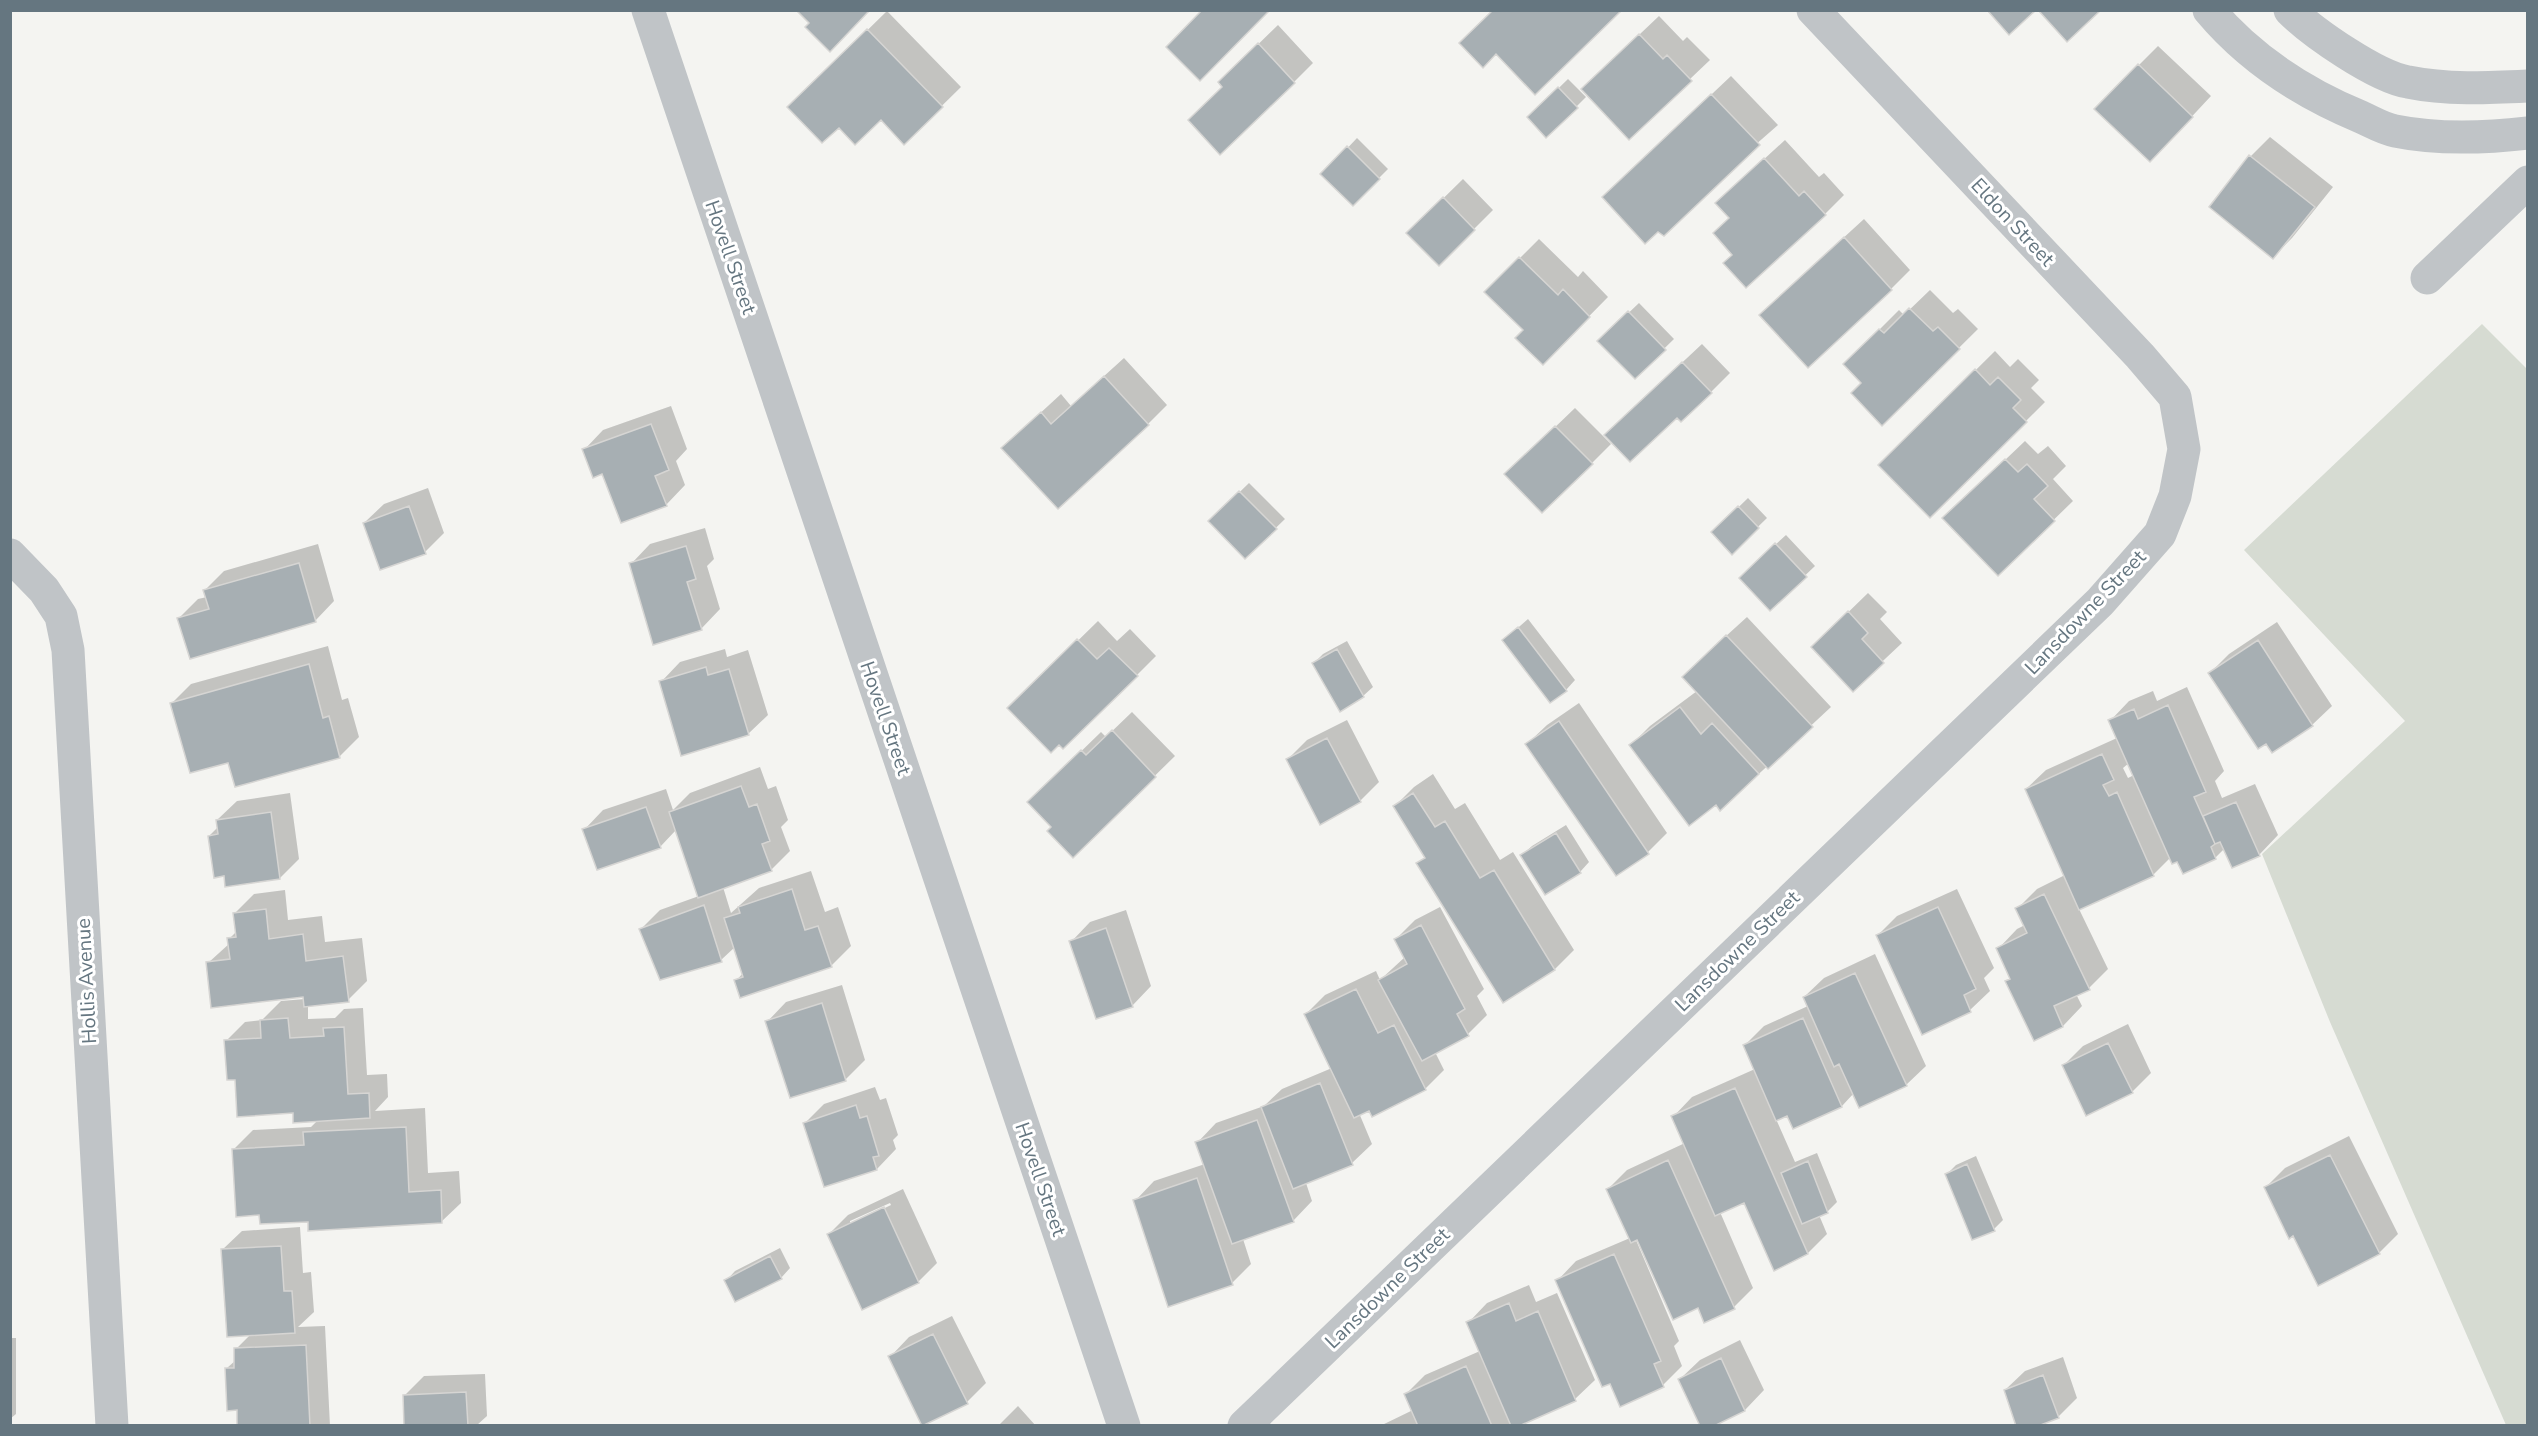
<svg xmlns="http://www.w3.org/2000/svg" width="2538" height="1436" font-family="'Nunito Sans',sans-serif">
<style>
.green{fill:#d6dbd2}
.shadow{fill:#0003;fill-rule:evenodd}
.building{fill:#a7afb3;stroke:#d6d5d3;stroke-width:1.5}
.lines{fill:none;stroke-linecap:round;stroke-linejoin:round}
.street{stroke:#c0c4c7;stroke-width:33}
.labels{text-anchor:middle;stroke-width:6;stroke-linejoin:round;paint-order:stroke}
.street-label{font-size:20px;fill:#657680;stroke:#fff}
</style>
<rect width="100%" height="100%" fill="#f4f4f1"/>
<!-- green -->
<path class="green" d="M2482,324L2528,370L2527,1426L2506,1425L2330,1022L2262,854L2405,721L2244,550Z"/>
<!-- shadow -->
<path class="shadow" d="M887,11L961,87L904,143L881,118L839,126L789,107Z
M1659,16L1683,41L1687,37L1710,60L1690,79L1602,70Z
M1278,25L1313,63L1294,82L1224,87L1239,63Z
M2158,46L2211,96L2169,141L2139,65Z
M1731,76L1778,125L1658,230L1623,178Z
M1568,79L1586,97L1547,136L1529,117Z
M2270,137L2333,187L2292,238L2273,257L2211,207L2251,156Z
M1357,138L1388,169L1353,204L1323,174Z
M1785,140L1819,177L1824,173L1844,195L1825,214L1734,254L1731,218L1737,184Z
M1463,179L1493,210L1439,264L1408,233Z
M1864,219L1910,270L1891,289L1780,296Z
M1539,239L1578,277L1583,271L1608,297L1543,363L1525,330L1486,292Z
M1930,290L1953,313L1958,309L1978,329L1882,424L1863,383L1845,364L1899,310L1904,315Z
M1639,303L1674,339L1635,377L1599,341Z
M1702,344L1730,373L1711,392L1677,416H1625Z
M1995,351L2010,367L2018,359L2039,380L2031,388L2045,402L1930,516L1880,465Z
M1124,358L1167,405L1148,424L1023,429L1061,394L1071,406Z
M671,406L687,449L676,461L685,485L666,505L603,472L584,450L603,430Z
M1575,408L1611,444L1592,463L1526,455Z
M2025,441L2038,454L2048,446L2066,466L2053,479L2073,501L1998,574L1964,499Z
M1249,483L1285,519L1246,557L1210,521Z
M428,488L444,533L425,552L364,523L384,504Z
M1748,498L1767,518L1732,552L1713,532Z
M705,528L714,559L707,566L720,609L701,629L631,564L650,544Z
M1786,535L1815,566L1770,609L1750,568Z
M318,544L334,601L315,621L179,618L198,599L207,597L205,590L224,571Z
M1868,593L1887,612L1880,619L1902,643L1853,689L1832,628Z
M1747,617L1831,707L1721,809L1717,803L1631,745L1650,726L1697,691L1703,657Z
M1528,619L1575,680L1566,690L1504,640Z
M1098,621L1117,641L1130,629L1156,656L1137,675L1009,708Z
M2277,622L2332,706L2312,725L2272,751L2210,673L2229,654Z
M1347,641L1373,687L1363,696L1314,663L1323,654Z
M328,646L342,700L348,698L359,737L339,757L229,761L172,703L191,684Z
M725,649L727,657L748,650L768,715L748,734L661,682L680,662Z
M2187,687L2224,771L2215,781L2222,798L2255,784L2278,835L2259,855L2225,848L2215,858H2170L2153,875L2079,909L2108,969L2089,988L2076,994L2082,1006L2063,1026L2034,1039L2007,981L2011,977L1998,949L2017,929L2025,925L2017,909L2037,889L2065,875L2026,789L2046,770L2117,738L2110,721L2129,701L2153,691L2157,701ZM2129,763L2134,775L2128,778L2123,768Z
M1579,703L1667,833L1648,852L1616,874L1527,744L1547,725Z
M1132,712L1175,756L1073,856L1053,827L1029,802L1101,732L1106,737Z
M1347,720L1379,782L1360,801L1288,759L1307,740Z
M760,767L768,789L776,786L788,820L781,827L790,851L771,870L723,887L731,913L759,888L811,871L825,912L838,907L851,946L831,966L736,981L743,973L735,947L721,960L641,929L660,910L699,896L676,830L660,847L584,830L603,810L666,789L673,810L690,793Z
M1433,774L1455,809L1465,803L1500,860L1513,852L1574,950L1555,969L1503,1001L1418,863L1426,856L1395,806L1414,787Z
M290,793L299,859L280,878L225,875L209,836L218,827L217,820L237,801Z
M1566,825L1589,862L1580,872L1522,855L1532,846Z
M1957,889L1994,968L1984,978L1990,991L1970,1010L1923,1033L1878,935L1897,916Z
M285,890L288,920L322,916L325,942L362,938L367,981L348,1000L308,1005V1019L335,1018L344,1009L363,1008L367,1075L387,1074L388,1097L375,1111L425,1108L428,1173L459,1171L461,1203L441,1222L309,1220L261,1213L234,1149L253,1130L311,1127L318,1120L294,1112L236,1078L226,1041L245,1022L262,1020L281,1001L305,999L304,996L208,963L230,943L229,939L237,931L235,913L254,894Z
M1440,907L1484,989L1477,996L1487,1015L1468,1034L1435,1052L1444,1070L1425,1089L1359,1113L1372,1144L1352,1163L1306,1183L1312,1201L1293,1221L1243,1239L1251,1264L1232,1283L1135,1201L1154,1181L1205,1164L1197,1143L1216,1123L1264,1106L1282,1089L1332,1068L1306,1014L1325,995L1376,971L1380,980L1405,957L1396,939L1415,920Z
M1126,910L1151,986L1132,1006L1071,942L1090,922Z
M1875,954L1926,1066L1906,1085L1854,1093L1842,1106L1794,1127L1788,1114L1776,1119L1795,1162L1817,1153L1837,1202L1827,1212L1819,1215L1827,1234L1808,1253L1745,1201L1720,1212L1753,1288L1734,1307L1699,1306L1635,1232L1633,1233L1679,1341L1674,1346L1682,1366L1663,1385L1557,1281L1576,1261L1630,1238L1608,1189L1627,1170L1685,1143L1673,1117L1692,1097L1755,1069L1745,1045L1764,1026L1808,1006L1804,997L1824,978Z
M842,985L865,1060L846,1079L791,1097L767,1022L786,1002Z
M2128,1024L2151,1073L2132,1092L2063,1066L2083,1046Z
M875,1087L880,1100L886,1098L898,1135L893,1140L896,1149L877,1169L805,1123L824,1104Z
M2349,1136L2398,1234L2379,1253L2294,1234L2265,1188L2285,1168Z
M1976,1156L2003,1220L1994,1229L1947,1174L1956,1165Z
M903,1189L937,1263L918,1282L829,1234L848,1215ZM890,1203L891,1205L850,1225V1221Z
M300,1227L303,1273L311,1272L314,1312L298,1327L325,1326L330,1426H239L238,1409L227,1368L236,1360V1349L251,1334L222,1250L242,1231Z
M780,1248L790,1268L781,1278L726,1281L735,1271Z
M1529,1285L1536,1302L1557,1293L1595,1380L1575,1399L1515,1426H1380L1413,1410L1406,1394L1425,1375L1480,1351L1468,1323L1487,1303Z
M952,1316L986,1383L967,1402L890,1357L909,1337Z
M10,1338H16V1414L10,1419Z
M1740,1340L1764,1390L1745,1410L1710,1426L1680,1379L1700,1360Z
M2063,1357L2077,1398L2058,1417L2005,1390L2025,1371Z
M485,1374L487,1416L477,1425L508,1426H406L405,1395L424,1376Z
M1018,1406L1036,1426H998Z"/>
<!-- building -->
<path class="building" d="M796,10H870L830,52L805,27L809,23Z
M1202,10H1270L1200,81L1166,47Z
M1493,10H1622L1535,95L1496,54L1483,68L1459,43Z
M1987,10H2036L2009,35Z
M2038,10H2101L2067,42Z
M867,29L943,107L904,145L881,120L855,145L839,128L822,143L787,107Z
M1639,34L1663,59L1667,55L1692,81L1629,140L1581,89Z
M1258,43L1295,83L1220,155L1188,120L1222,87L1218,82Z
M2138,64L2193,117L2150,162L2094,109Z
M1558,87L1578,108L1546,138L1527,117Z
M1711,94L1760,145L1664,236L1658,232L1645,244L1602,197Z
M1347,146L1380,179L1353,206L1320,174Z
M2249,155L2315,207L2273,259L2209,207Z
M1764,158L1799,196L1804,191L1826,215L1746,288L1723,263L1732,255L1713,233L1729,218L1715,203Z
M1443,197L1475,230L1439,266L1406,233Z
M1844,237L1892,290L1808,368L1759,315Z
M1519,257L1558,295L1563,289L1590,317L1543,365L1515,338L1523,330L1484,292Z
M1909,308L1933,331L1938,327L1960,349L1882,426L1851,393L1861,383L1843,364L1879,329L1884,333Z
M1628,311L1666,350L1635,379L1597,341Z
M1682,362L1712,393L1681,422L1677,418L1630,462L1604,435Z
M1975,369L1990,385L1998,377L2021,400L2013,408L2027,422L1930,518L1878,465Z
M1104,376L1149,425L1058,509L1001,448L1041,412L1051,424Z
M651,424L669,470L655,476L667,506L621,523L602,474L593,478L582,449Z
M1555,426L1593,464L1542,513L1504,474Z
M2005,459L2018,472L2027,464L2048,486L2034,499L2055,521L1998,576L1942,518Z
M1239,491L1277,529L1245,559L1208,521Z
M409,506L426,554L380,570L363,523Z
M1738,506L1759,528L1732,555L1711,532Z
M1775,543L1807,577L1770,611L1739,578Z
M686,546L696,579L687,582L702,630L653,645L629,563Z
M299,563L316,622L190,659L177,618L209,609L203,590Z
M1848,611L1868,633L1862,639L1884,663L1853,692L1811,647Z
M1518,627L1567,691L1550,703L1502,640Z
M1726,635L1813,727L1768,769L1682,677Z
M1077,639L1097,659L1109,648L1138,676L1063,749L1059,745L1051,753L1007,708Z
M2258,640L2313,726L2272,753L2266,744L2258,749L2208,673Z
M1337,649L1364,697L1340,712L1312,663Z
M309,664L323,718L329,716L340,758L235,787L228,763L190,773L170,703Z
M706,667L708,675L729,669L749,735L681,756L659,681Z
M2168,705L2206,792L2194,797L2215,844L2211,847L2216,859L2183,874L2177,862L2172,864L2108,720L2134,709L2138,719Z
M1680,707L1701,734L1712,723L1759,774L1720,811L1716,805L1689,826L1629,745Z
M1559,721L1649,854L1616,876L1525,744Z
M1112,730L1156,777L1073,858L1047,831L1051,827L1027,802L1081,750L1086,755Z
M1327,738L1361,802L1320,825L1286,759Z
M2102,754L2114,780L2103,785L2109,796L2117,792L2154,876L2079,910L2025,789Z
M741,786L749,807L757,804L770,841L762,844L772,871L698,898L669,812Z
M1413,793L1435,827L1445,821L1480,878L1494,870L1555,970L1503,1003L1416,863L1425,858L1393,806Z
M2236,802L2260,856L2232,868L2220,842L2215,844L2203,816Z
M646,807L661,848L597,870L582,829Z
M271,812L280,879L225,887L224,876L214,878L208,836L218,834L216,820Z
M1556,833L1581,873L1545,895L1520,855Z
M792,889L805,930L818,926L832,967L740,998L734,980L743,977L724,918L740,913L738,907Z
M2044,894L2090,990L2054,1006L2063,1027L2034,1041L2005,981L2010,979L1996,948L2027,933L2015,908Z
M704,905L722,962L660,980L639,929Z
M1938,907L1976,989L1964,995L1971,1012L1922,1035L1876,935Z
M266,909L269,939L303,934L306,961L343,956L349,1002L304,1007L303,997L211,1008L206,962L230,959L227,938L236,937L233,913Z
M1421,925L1465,1009L1457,1014L1469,1036L1422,1061L1378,980L1407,964L1394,939Z
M1106,928L1133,1007L1096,1019L1069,941Z
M1855,973L1907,1086L1859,1108L1839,1064L1834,1067L1803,997Z
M1356,989L1378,1033L1394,1025L1426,1090L1372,1117L1369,1111L1354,1118L1304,1014Z
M822,1003L846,1081L790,1098L765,1021Z
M288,1018L290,1038L324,1036L323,1028L344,1027L348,1094L369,1093L370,1118L293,1123V1113L237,1117L235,1080H227L224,1040L261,1038L260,1020Z
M1803,1018L1842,1107L1793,1129L1787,1116L1776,1121L1743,1045Z
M2108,1043L2133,1093L2086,1116L2062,1065Z
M1320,1083L1353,1165L1293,1189L1261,1107Z
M1735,1088L1808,1254L1774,1271L1744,1203L1715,1216L1671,1116Z
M856,1105L860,1118L867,1116L879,1156L873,1157L877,1170L824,1187L803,1123Z
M1257,1120L1294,1222L1232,1244L1195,1142Z
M406,1127L409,1192L441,1190L442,1223L308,1231V1222L260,1224L259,1215L236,1217L232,1149L304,1145L303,1132Z
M2330,1155L2380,1254L2318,1286L2293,1236L2289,1239L2264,1187Z
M1668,1160L1735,1309L1704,1323L1698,1308L1673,1320L1637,1240L1631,1243L1606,1189Z
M1808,1161L1828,1213L1802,1224L1781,1173Z
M1967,1164L1995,1231L1972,1240L1945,1174Z
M1197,1178L1233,1285L1168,1307L1133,1200Z
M884,1207L919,1283L862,1310L827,1234Z
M281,1246L284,1291H292L295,1333L227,1337L221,1249Z
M1614,1254L1661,1361L1654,1364L1664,1387L1620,1407L1610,1384L1602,1387L1555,1280Z
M770,1256L782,1279L735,1302L724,1280Z
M1509,1303L1516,1321L1538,1311L1576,1401L1519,1426H1511L1466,1322Z
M933,1334L968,1404L922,1426L888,1356Z
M306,1345L310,1426H237V1410L227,1411L225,1368H234V1348Z
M1721,1358L1745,1411L1714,1426H1700L1678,1379Z
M1466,1366L1492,1426H1418L1404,1394Z
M2043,1375L2059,1418L2038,1426H2016L2004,1390Z
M466,1392L468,1426H404L403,1395Z"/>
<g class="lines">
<!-- street -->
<path class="street" d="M648,10L1124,1426
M2209,10C2250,59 2303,93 2361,117C2372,122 2384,129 2395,131C2439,140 2484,138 2528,133
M2290,10C2313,33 2377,77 2408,82C2447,90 2487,88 2528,86
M2427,278L2528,182
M10,555L44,590L61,616L68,650L112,1426
M1244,1426L2100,602L2160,534L2175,496L2184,449L2175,397L2140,356L1813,10"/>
</g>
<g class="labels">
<!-- street labels -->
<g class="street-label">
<text transform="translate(2013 222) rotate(47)" y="7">Eldon Street</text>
<text transform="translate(731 257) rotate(71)" y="7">Hovell Street</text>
<text transform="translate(2085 612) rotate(-46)" y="7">Lansdowne Street</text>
<text transform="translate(886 718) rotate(71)" y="7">Hovell Street</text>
<text transform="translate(1737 951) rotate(-44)" y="7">Lansdowne Street</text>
<text transform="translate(86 981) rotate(-93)" y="7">Hollis Avenue</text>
<text transform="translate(1041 1179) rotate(71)" y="7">Hovell Street</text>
<text transform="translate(1387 1288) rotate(-44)" y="7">Lansdowne Street</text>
</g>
</g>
<!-- border -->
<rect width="2538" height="1436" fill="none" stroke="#657680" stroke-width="24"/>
</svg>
